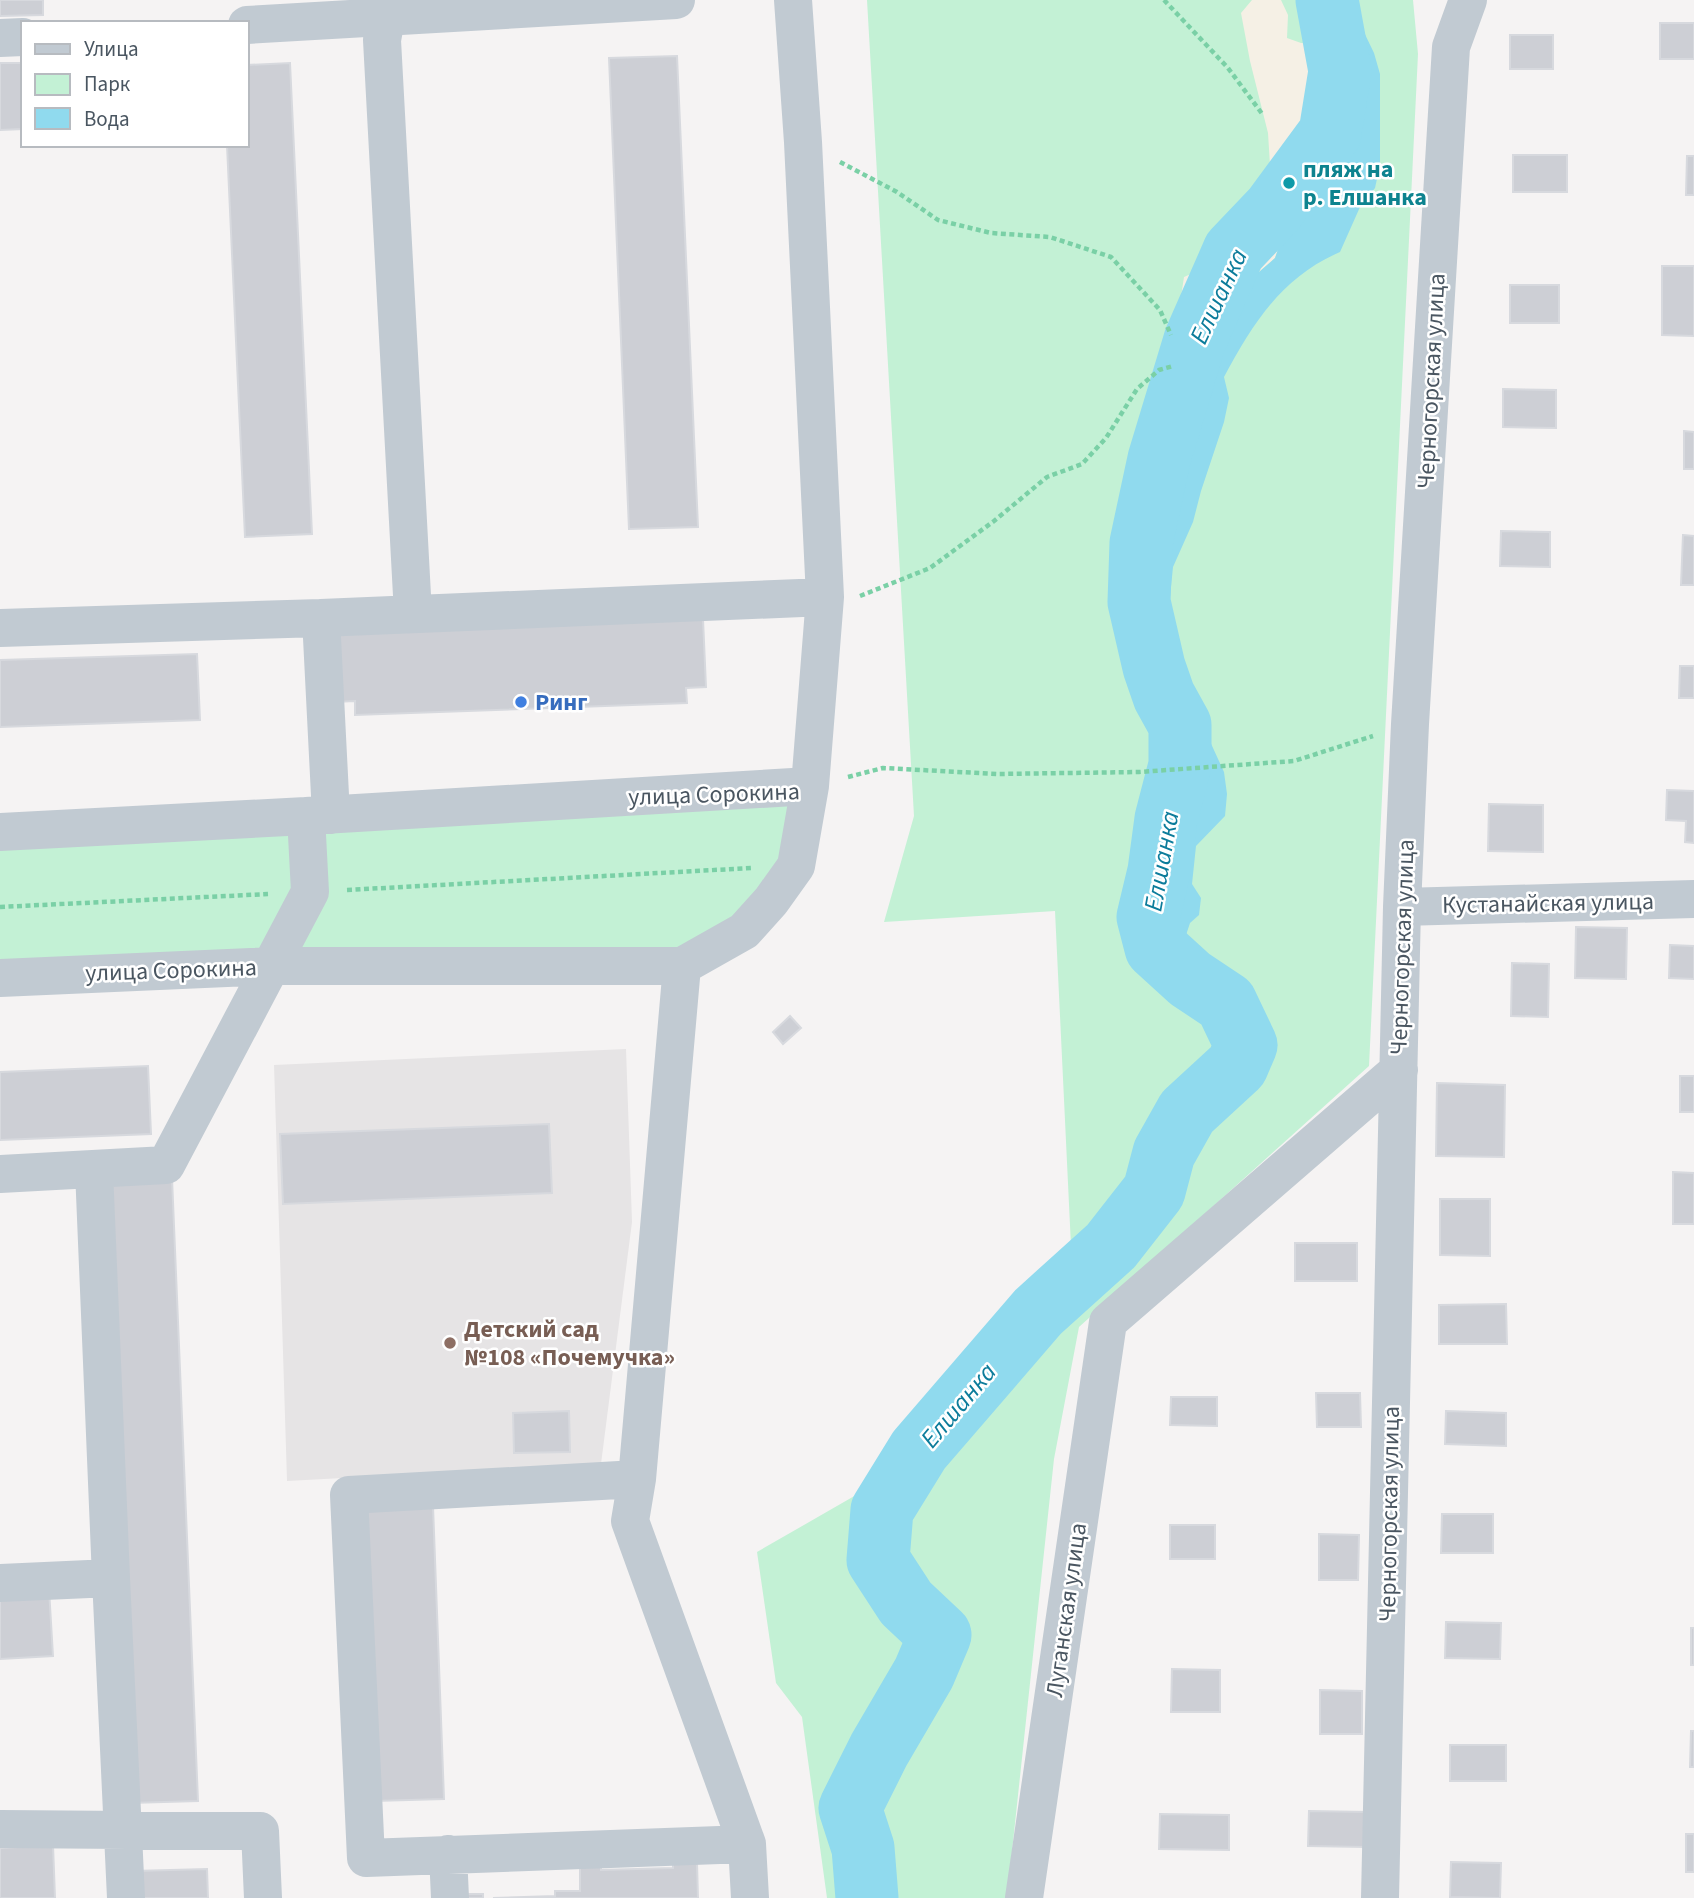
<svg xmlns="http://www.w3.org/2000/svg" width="1694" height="1898" font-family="'Source Sans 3',sans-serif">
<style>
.education{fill:#e6e4e5}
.green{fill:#c3f1d5}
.sand{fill:#f5f0e5}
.water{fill:#90daee}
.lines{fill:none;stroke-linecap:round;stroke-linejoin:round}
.river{stroke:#90daee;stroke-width:63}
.building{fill:#cdcfd5;stroke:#d7d9de;stroke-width:2}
.path{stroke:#7ad0a6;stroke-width:4.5;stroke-dasharray:5 3.5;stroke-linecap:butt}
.minor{stroke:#c1cad2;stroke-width:38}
.culture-dot{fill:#0f9aa8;stroke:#fff;stroke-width:2.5}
.shop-dot{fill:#3f7fe0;stroke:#fff;stroke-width:2.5}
.education-dot{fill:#8d6e63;stroke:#fff;stroke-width:2.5}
.labels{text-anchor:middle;stroke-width:5;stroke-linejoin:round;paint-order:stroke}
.culture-label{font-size:24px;font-weight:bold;fill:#0d838f;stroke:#fff;text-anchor:start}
.street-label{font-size:24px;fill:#4a5661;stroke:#fff}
.shop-label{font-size:24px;font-weight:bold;fill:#366cbe;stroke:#fff;text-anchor:start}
.education-label{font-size:24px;font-weight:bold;fill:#785e54;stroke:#fff;text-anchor:start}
.water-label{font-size:26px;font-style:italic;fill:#0c7c9b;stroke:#fff}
</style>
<rect width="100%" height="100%" fill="#f5f3f3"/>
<!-- education -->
<path class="education" d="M626,1049L632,1222L601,1464L287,1481L274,1065Z"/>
<!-- green -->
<path class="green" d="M867,0H1413L1418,54L1369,1066L1079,1327L1054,1459L1007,1898H827L802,1717L776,1683L757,1552L870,1487L960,1407L1073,1288L1055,911L884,922L914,816Z
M810,786L796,866L682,966L0,978V832Z"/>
<!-- sand -->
<path class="sand" d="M1252,0H1281L1288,15L1287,38L1301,43L1327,44C1324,54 1317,67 1316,77C1315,90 1335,119 1341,133L1318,168L1303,197L1294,221L1281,241L1275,258L1259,272L1234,279C1218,304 1192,334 1194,366C1194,371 1197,377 1198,382L1184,387L1173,366L1171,335L1179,310L1184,277L1205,268L1224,246L1251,221L1265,197L1270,165L1268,133L1250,61L1241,13Z"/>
<!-- water -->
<path class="water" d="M1326,13H1342L1360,24L1374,53L1380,74V165L1375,188L1360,207L1340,252C1282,277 1253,323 1224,377L1229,398L1224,422L1201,491L1193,522L1173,567L1170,597L1169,653L1179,700L1193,714L1208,737L1224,772L1227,794L1225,816L1196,846L1192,884L1201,898L1199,915L1190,923L1185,938L1173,952L1160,945L1159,933L1149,917L1155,856L1154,834L1165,823L1175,807L1172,784V744L1153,708L1145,659L1144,560L1149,531L1160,508L1161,495L1154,481L1156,460L1162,433L1160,417L1161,404L1171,394L1198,382L1194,366L1197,343L1209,318L1219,290L1234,279L1259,272L1275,258L1281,241L1294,221L1303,197L1318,168L1341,133L1334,116L1322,98L1316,78L1327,44L1321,21Z"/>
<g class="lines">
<!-- river -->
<path class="river" d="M867,1898L863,1848L850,1808L879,1750L924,1673L940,1635L906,1603L878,1560L882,1510L919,1450L1038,1312L1111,1246L1154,1191L1164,1153L1187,1112L1237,1066L1246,1045L1226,1003L1190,979L1156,948L1148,917L1159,871L1166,819L1180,765V725L1164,696L1154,667L1139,602L1141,543L1159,459L1195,340L1234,251L1274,209L1330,133L1340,71L1327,0"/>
</g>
<!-- building -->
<path class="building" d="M0,0H43V15L0,16Z
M1660,23H1694V59H1660Z
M1510,35H1553V69H1510Z
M677,56L698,527L629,529L609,58Z
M0,63H23V129L0,130Z
M290,63L312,534L245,537L227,145H247V65Z
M1513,155H1567V192H1513Z
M1687,156H1694V195H1686Z
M1662,266H1694V336L1662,335Z
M1510,285H1559V323H1510Z
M1503,389L1556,390V428L1503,427Z
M1684,431L1694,432V469H1684Z
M1501,531L1550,532V567L1500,566Z
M1683,535L1694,536V585H1681Z
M703,619L706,687L686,688L687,703L355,715V701L335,702L332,633Z
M197,654L200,720L0,727V660Z
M1680,666H1694V698H1679Z
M1667,790L1694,791V843L1685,842L1686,821L1666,820Z
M1489,804L1543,805V852L1488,851Z
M1576,927L1627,928L1626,979L1575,978Z
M1670,945L1694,946V979L1669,978Z
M1512,963L1549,964L1548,1017L1511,1016Z
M790,1016L801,1028L783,1044L773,1032Z
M148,1066L151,1134L0,1140V1072Z
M1680,1076H1694V1112H1680Z
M1437,1083L1505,1085L1504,1157L1436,1156Z
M549,1124L552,1193L283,1204L280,1134Z
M1673,1172L1694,1173V1224H1673Z
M172,1178L198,1801L130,1803L104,1181Z
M1440,1199H1490V1256L1440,1255Z
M1295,1243H1357V1281H1295Z
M1506,1304L1507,1344H1439V1305Z
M1316,1393H1360L1361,1427H1317Z
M1171,1397H1217V1426L1170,1425Z
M569,1411L570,1452L514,1453L513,1413Z
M1446,1411L1506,1413V1446L1445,1444Z
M433,1506L444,1799L374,1801L363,1509Z
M1442,1514H1493V1553H1441Z
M1170,1525H1215V1559H1170Z
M1319,1534L1359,1535L1358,1580H1319Z
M49,1589L53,1656L0,1659V1592Z
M1446,1622L1501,1623L1500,1659L1445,1658Z
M1691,1628H1694V1665H1691Z
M1172,1669L1220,1670V1712H1171Z
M1320,1690L1362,1691V1734H1320Z
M1691,1731H1694V1767H1690Z
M1450,1745H1506V1781H1450Z
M1309,1811L1367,1812L1366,1847L1308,1846Z
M1160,1814L1229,1815V1850L1159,1849Z
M1686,1834H1694V1872H1686Z
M53,1845L55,1898H0V1848Z
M1451,1862L1501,1863L1500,1898L1450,1897Z
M697,1863L698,1898H493L555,1896V1891H580V1866H601V1870L673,1868V1864Z
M207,1869L208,1898H135L134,1871Z
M460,1894H483V1898H460Z"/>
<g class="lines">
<!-- path -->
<path class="path" d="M1164,0L1228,68L1263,115
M840,162L897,192L938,220L991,233L1050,237L1111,257L1160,310L1171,335
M860,596L930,568L994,521L1047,477L1082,464L1106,438L1137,389L1159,370L1173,366
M848,777L883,768L997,774L1139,772L1294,761L1373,736
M347,890L751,868
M0,907L268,894"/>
<!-- minor -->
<path class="minor" d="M386,18L382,40L413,614
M247,25L676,0
M0,38L23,37
M0,628L321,618
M331,815L321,618L825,597
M0,832L306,816L810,786
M1402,907L1694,899
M682,966L637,1479L630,1521L747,1844L750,1898
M0,978L272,966H682L744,931L771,901L796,866L810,786L825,597L803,142L793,0
M94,1170L111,1578L126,1898
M0,1174L166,1165L310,892L306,816
M637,1479L349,1495L366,1858L747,1844
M0,1583L111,1578
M0,1829L260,1831L263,1898
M448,1854L450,1898
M1024,1898L1108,1322L1399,1070
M1380,1898L1402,907L1410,724L1451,47L1468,0"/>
</g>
<!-- markers -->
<circle class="culture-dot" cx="1289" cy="183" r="7"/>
<circle class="shop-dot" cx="521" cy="702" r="7"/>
<circle class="education-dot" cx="450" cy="1343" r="7"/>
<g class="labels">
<!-- culture labels -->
<g class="culture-label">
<text x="1303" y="177">пляж на<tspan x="1303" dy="28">р. Елшанка</tspan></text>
</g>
<!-- street labels -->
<g class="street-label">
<text transform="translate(1431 381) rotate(-87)" y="8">Черногорская улица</text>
<text transform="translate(714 794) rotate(-2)" y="8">улица Сорокина</text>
<text transform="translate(1548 903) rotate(-1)" y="8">Кустанайская улица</text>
<text transform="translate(1402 947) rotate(-88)" y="8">Черногорская улица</text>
<text transform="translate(171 970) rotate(-2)" y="8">улица Сорокина</text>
<text transform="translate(1389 1514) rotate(-89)" y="8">Черногорская улица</text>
<text transform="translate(1066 1610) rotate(-82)" y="8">Луганская улица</text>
</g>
<!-- shop labels -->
<g class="shop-label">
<text x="535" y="710">Ринг</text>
</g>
<!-- education labels -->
<g class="education-label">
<text x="464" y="1337">Детский сад<tspan x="464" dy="28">№108 «Почемучка»</tspan></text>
</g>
<!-- water labels -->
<g class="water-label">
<text transform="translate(1218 296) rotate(-65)" y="9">Елшанка</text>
<text transform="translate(1161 861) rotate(-80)" y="9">Елшанка</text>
<text transform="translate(958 1405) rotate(-50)" y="9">Елшанка</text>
</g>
</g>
<!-- legend -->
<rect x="21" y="21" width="228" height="126" fill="#ffffff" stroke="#b7bbc0" stroke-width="2"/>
<rect x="35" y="44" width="35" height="10" fill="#c1cad2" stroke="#b7bbc0" stroke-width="2"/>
<text x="84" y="56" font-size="21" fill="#4a5661">Улица</text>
<rect x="35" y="74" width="35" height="21" fill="#c3f1d5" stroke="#b7bbc0" stroke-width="2"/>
<text x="84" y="91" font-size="21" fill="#4a5661">Парк</text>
<rect x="35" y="108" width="35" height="21" fill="#90daee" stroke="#b7bbc0" stroke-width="2"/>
<text x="84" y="126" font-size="21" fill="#4a5661">Вода</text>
</svg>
